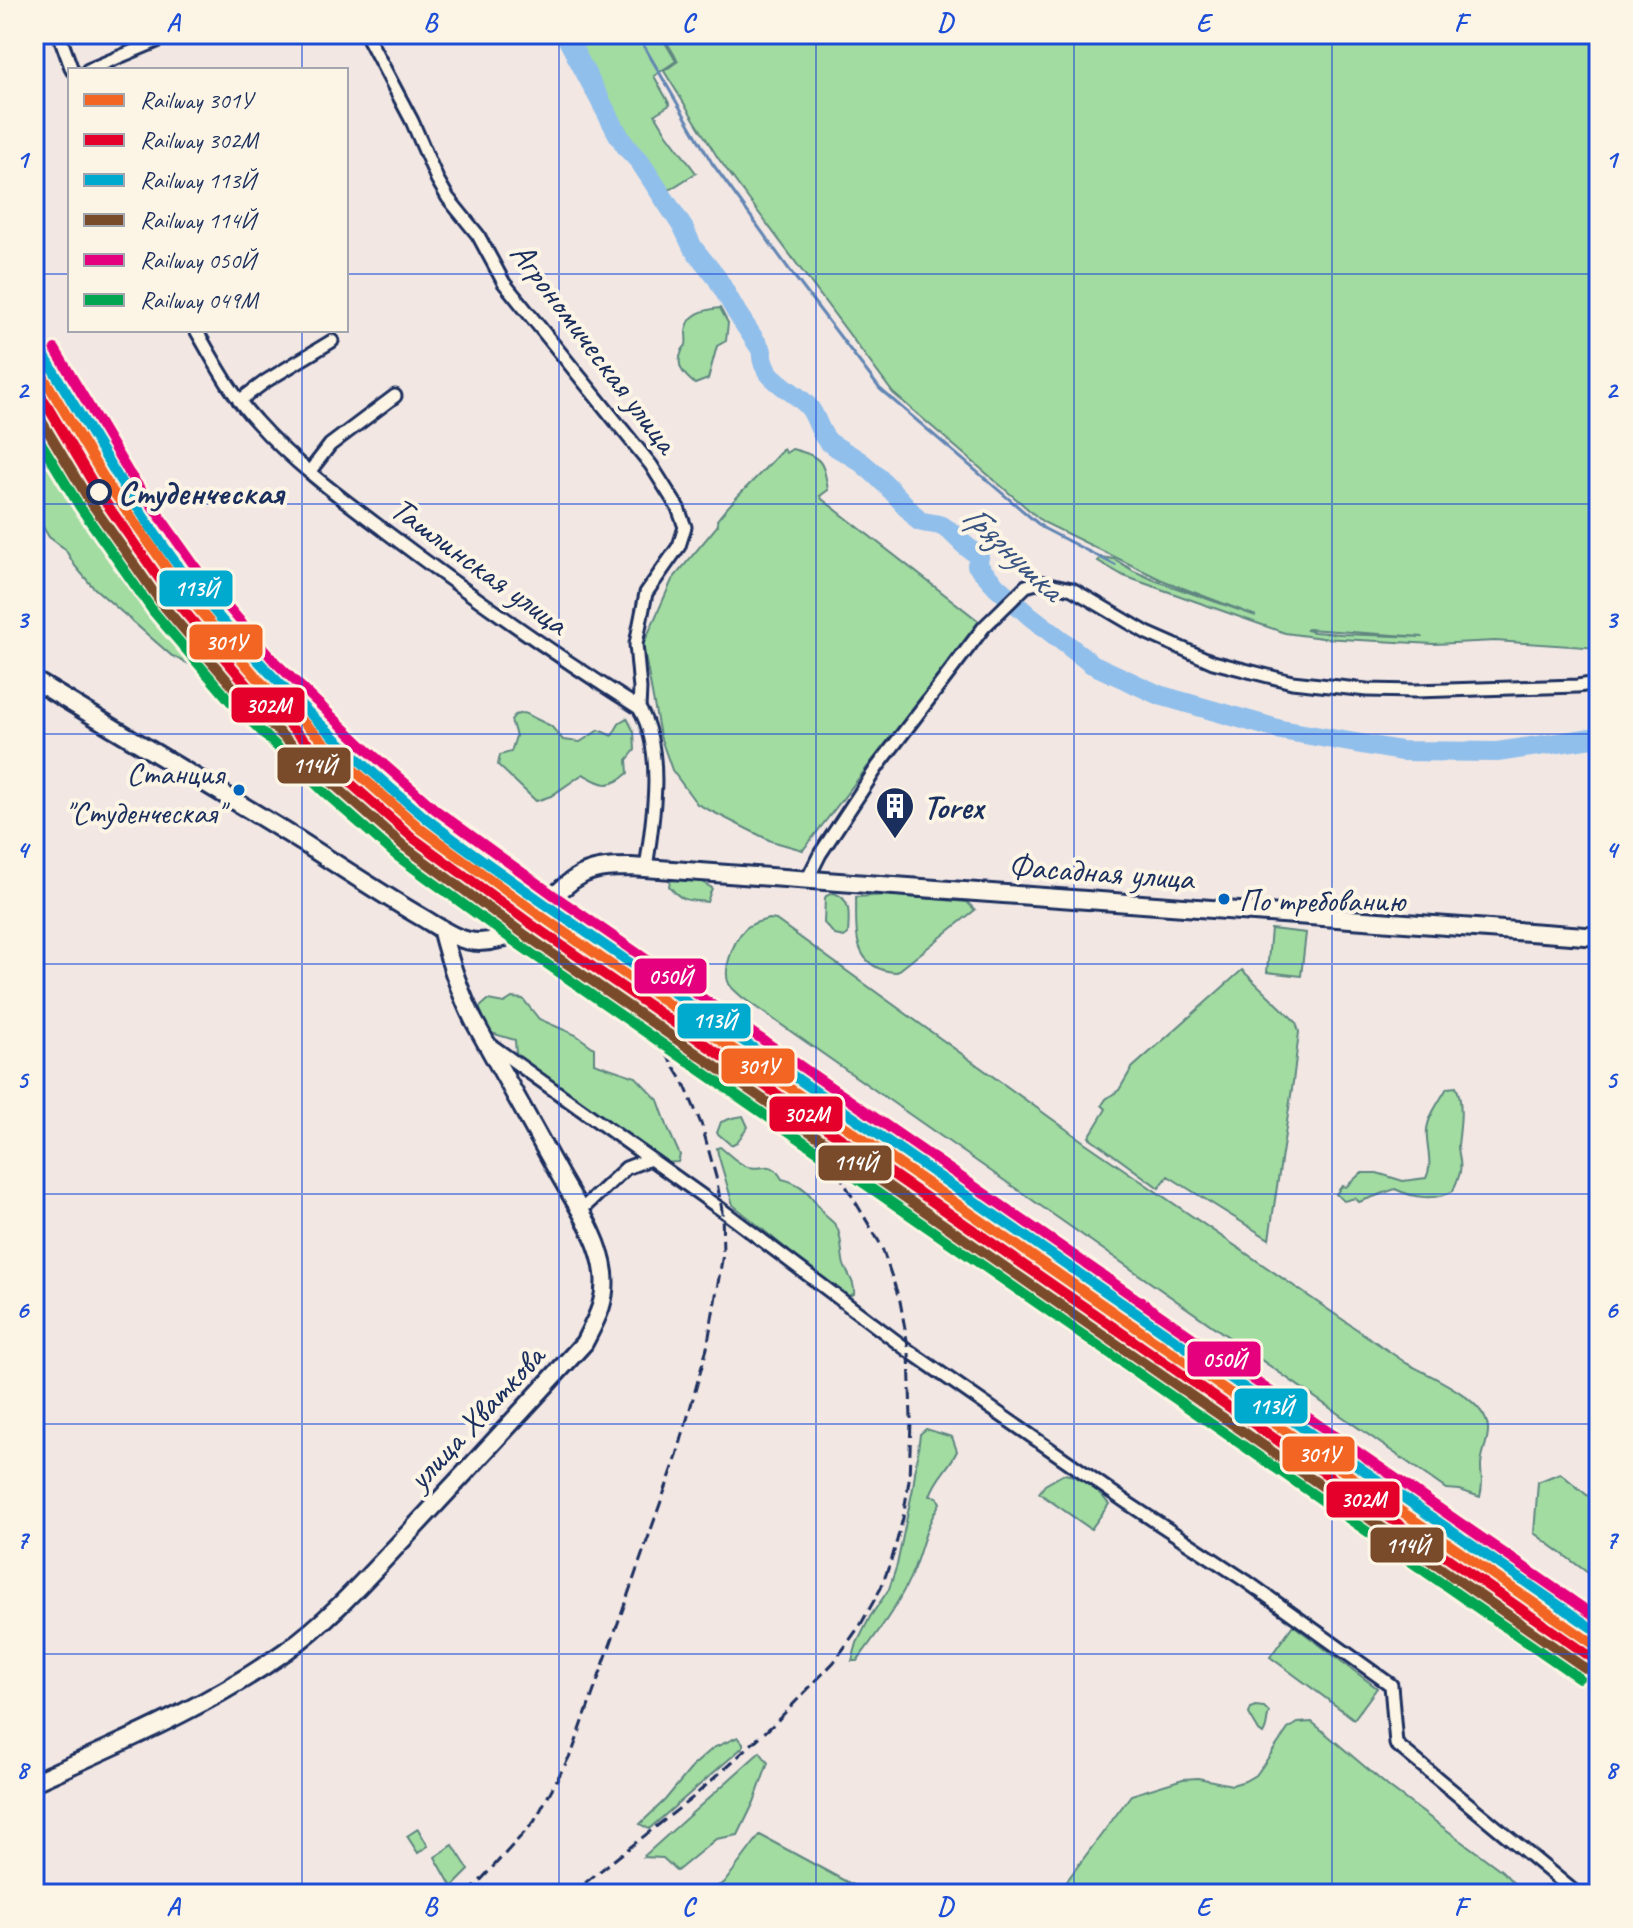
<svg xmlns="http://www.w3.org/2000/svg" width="1633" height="1928" font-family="Caveat,sans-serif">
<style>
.green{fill:#a2dca1;stroke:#5e8680;stroke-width:2;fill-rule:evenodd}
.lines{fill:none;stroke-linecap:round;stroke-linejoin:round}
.stream{stroke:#6285b3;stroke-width:3}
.river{stroke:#91bfeb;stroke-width:20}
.street-casing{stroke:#1b2f5e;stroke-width:17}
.secondary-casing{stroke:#1b2f5e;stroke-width:22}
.street{stroke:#fcf5e5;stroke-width:11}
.secondary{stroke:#fcf5e5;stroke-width:16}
.rail{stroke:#1b2f5e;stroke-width:3;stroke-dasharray:12 6;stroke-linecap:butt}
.rail-1-casing{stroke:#fcf5e5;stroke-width:16}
.rail-2-casing{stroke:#fcf5e5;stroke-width:16}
.rail-3-casing{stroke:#fcf5e5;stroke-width:16}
.rail-4-casing{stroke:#fcf5e5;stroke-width:16}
.rail-5-casing{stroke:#fcf5e5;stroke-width:16}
.rail-6-casing{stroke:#fcf5e5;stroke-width:16}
.rail-1{stroke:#f26522;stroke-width:10}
.rail-2{stroke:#e4002b;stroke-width:10}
.rail-3{stroke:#00a9ce;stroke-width:10}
.rail-4{stroke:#7a4b2a;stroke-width:10}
.rail-5{stroke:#e5007d;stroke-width:10}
.rail-6{stroke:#00a651;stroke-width:10}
.grid{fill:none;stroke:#1d4ed8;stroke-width:2;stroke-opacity:0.55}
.stop-dot{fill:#fcf5e5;stroke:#1b2f5e;stroke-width:4}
.bus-dot{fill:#0065bd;stroke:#fcf5e5;stroke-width:3}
.labels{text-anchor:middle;stroke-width:8;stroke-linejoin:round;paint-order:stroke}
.bus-label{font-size:32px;fill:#1b2f5e;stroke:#fcf5e5;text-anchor:end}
.street-label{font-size:34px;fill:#1b2f5e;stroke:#fcf5e5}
.stop-label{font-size:34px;font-weight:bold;fill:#1b2f5e;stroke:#fcf5e5;text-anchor:start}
.poi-label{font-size:34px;font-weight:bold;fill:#1b2f5e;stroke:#fcf5e5;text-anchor:start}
.water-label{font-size:36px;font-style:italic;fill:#385381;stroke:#fcf5e5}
.line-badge{stroke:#fcf5e5;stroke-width:3}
.badge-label{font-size:22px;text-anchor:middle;font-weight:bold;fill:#fff}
.neatline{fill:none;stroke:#1d4ed8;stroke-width:3}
.grid-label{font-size:26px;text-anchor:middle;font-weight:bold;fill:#1d4ed8}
</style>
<rect width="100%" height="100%" fill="#f2e7e3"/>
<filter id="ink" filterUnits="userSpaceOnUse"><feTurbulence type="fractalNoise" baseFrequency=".0125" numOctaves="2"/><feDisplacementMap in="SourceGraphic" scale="16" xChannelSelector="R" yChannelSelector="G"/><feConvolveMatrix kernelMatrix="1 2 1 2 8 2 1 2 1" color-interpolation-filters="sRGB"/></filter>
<g filter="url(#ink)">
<!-- green -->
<path class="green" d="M571,34H660L676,61L654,76L670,105L655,114L667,134L696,173L664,193L636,148Z
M662,34H1599V648L1495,641L1434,644L1322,638L1285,633L1124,576L1098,561L1101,557L1114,559L1134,571L1154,580L1256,616L1162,580L1043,522L893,393L718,158L664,71L678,61ZM1307,630L1308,629L1423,637L1341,634L1314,632Z
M720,308L728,323L726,341L717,346L708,379L695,384C684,375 675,366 682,351C682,349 685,347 686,345C687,342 686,335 686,332C688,313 704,310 720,308Z
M34,431C83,510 135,585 195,656L201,666L199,667C190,667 181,658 172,656L92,586L75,566L65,549L49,537L43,527L40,513L34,503Z
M783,449L786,453L792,449C822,457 823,460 828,490L820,496L822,499L980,622L803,850L771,841L697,804L672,770L660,736L643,645L672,580L718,525L717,520C737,494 762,474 783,449Z
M524,713L551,726L563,740L580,742L599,730L612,736L620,722L627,718L634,732L635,750L627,760L628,773C609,790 603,785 583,774L551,796L536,801L498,765L500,755L511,752L516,736L511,720L515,715Z
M675,880L700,881L712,888L707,902C687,900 682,902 669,886L670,881Z
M833,893C852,897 849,917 848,934L844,937L835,935L824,923L825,898L826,896Z
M887,895L967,902L975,910L897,972C890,972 885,971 878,968C851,956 857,922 856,897Z
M769,919L776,920L1084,1142L1406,1363C1429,1375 1486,1399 1488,1428C1489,1441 1481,1453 1481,1466C1481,1480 1484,1481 1480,1497L1460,1490L1446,1489L743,998C739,994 732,989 729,984C722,970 734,940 745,929C751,923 761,921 769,919Z
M1271,929L1306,933L1301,976L1267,972Z
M1242,970L1296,1022L1299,1032L1293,1082L1269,1239L1168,1176L1159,1188L1089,1137L1106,1109L1102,1105L1106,1099L1119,1090L1132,1068Z
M512,998L523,999L539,1019L576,1035L594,1048V1063L636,1077L658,1100L669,1131L680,1155L678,1162L662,1163L516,1055L515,1040L491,1033L479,1008L488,1000L504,1003Z
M1456,1087C1464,1101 1460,1129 1458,1145C1458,1154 1462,1163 1460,1172C1459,1178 1455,1185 1453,1191C1436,1201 1413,1198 1395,1189L1359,1202L1355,1198L1344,1201L1336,1194L1342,1186L1346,1187L1361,1173H1377L1403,1181L1426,1178C1434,1162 1425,1146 1427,1129C1429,1115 1440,1100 1447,1088Z
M743,1116L748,1127L737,1142L731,1145L717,1133L721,1122L732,1118Z
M720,1147C728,1153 738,1164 748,1167C765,1171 770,1158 782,1179C805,1184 812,1197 824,1214C828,1219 835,1222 837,1228C842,1236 841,1254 844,1265C848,1275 855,1282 854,1294L848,1296L840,1293L733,1205L718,1154L717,1148Z
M926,1429L952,1437L957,1451C950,1467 935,1478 930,1496L937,1497L940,1503C926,1525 923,1544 914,1568C901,1602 878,1632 857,1661H852L857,1643L870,1617L889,1589L897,1565L913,1488L920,1434Z
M1560,1473L1599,1505V1581L1534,1533L1538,1482Z
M1064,1474C1083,1476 1097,1489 1109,1504L1091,1529L1039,1493L1045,1485Z
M1293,1625L1377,1688L1354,1719L1270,1657Z
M1255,1706L1264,1707L1269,1712C1266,1720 1268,1727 1263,1734L1259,1731L1249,1714L1251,1708Z
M1312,1722L1390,1788L1502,1871L1524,1894H1057L1131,1795L1183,1779L1198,1778L1232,1785L1245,1781L1257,1774L1288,1729L1298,1723Z
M738,1737L743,1743V1747L649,1829L640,1824L665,1800L694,1765L713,1748Z
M760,1752L768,1763L754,1802L738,1835L716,1839L677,1871L663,1858L643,1857Z
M418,1829L428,1846L418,1853L407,1836Z
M760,1835L869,1894H702L724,1883Z
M453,1845L469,1870L452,1887L435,1857Z"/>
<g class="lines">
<!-- stream -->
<path class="stream" d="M637,34L712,163L791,272L880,389L1043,528L1115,565"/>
<!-- river -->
<path class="river" d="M565,34L618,134L627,148L640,162L684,229L693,248L717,278L737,313L762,351C759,378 793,389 808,406C818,417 818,433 830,443C840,450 852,455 862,463C883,480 902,501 919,521C925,523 932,523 939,525C954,529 962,548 977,553L979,557L977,565L997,587L1030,616L1092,664L1159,695L1281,730L1401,751L1497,752L1599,737"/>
<defs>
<path id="street" d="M59,34L72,70
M366,34L412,121L437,179L448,198L478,235L504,283L651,465L678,508L685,527L679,546L646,593L636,644L640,689L639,708
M88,70L174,34
M196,330C214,361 231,394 256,421C292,462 341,498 385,531C467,593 552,653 639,708C665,750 653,821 646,868
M239,401L266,381L332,341
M310,471L330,445L395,396
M807,880L820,854L878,766L984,627L1026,586L1040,582L1072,589L1147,633L1213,662L1292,682L1367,690L1415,691L1577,686L1599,683
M488,1043L722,1210L909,1351L1129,1504L1246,1581L1391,1685L1396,1744L1577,1894
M580,1211L626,1168L650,1159"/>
<path id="secondary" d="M34,680C124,735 215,788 305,844C344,869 383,895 423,918C440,928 459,942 479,942C533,941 543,894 583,874C598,867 615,867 631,867L1599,937
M34,1782C120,1743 209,1706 286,1651C332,1618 369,1575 408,1534C467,1471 526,1407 584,1343C597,1318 607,1301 604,1273C600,1237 575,1203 558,1172C530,1122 502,1071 474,1021C459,991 449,960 441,928"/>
</defs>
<!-- street casing -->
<use href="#street" class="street-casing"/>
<!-- secondary casing -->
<use href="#secondary" class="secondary-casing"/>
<!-- street -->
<use href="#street" class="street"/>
<!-- secondary -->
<use href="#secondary" class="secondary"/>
<!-- rail -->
<path class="rail" d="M636,1005L739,1065L774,1093
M816,1130L839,1150L870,1183
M468,1894L534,1822L573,1750L676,1459L707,1348L723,1254L722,1210L716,1177L702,1126L683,1081L659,1042L638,1014L600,974L563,942
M571,1894L691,1799L774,1724L834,1662L861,1624L881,1588L893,1555L903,1518L909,1480L911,1420L909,1351L900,1301L881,1245L836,1169L802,1123L765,1085"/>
<defs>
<path id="rail-1" d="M34,361L109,486L182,590L258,679L348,765L421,829L538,914L1599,1648"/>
<path id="rail-2" d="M34,384L99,493L172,597L249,687L340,774L413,838L531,924L1592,1658"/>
<path id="rail-3" d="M44,355C91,432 136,513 192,584C260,670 343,749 427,819C465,849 506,876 545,904L1599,1633"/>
<path id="rail-4" d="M34,408L89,500L162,604L240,695L331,782L405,847L524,934L1585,1668"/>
<path id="rail-5" d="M55,349L129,473L201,575L275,662L364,747L436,810L552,894L1599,1619"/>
<path id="rail-6" d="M34,431L80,507L153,611L231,702L323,791L397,856L518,944L1579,1678"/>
</defs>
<!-- rail-1 casing -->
<use href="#rail-1" class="rail-1-casing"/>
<!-- rail-2 casing -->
<use href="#rail-2" class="rail-2-casing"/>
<!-- rail-3 casing -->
<use href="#rail-3" class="rail-3-casing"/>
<!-- rail-4 casing -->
<use href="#rail-4" class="rail-4-casing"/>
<!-- rail-5 casing -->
<use href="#rail-5" class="rail-5-casing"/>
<!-- rail-6 casing -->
<use href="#rail-6" class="rail-6-casing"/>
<!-- rail-1 -->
<use href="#rail-1" class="rail-1"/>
<!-- rail-2 -->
<use href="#rail-2" class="rail-2"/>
<!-- rail-3 -->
<use href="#rail-3" class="rail-3"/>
<!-- rail-4 -->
<use href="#rail-4" class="rail-4"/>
<!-- rail-5 -->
<use href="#rail-5" class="rail-5"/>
<!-- rail-6 -->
<use href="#rail-6" class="rail-6"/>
</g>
</g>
<!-- grid -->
<path class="grid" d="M302,34V70M559,34V1894M816,34V1894M1074,34V1894M1332,34V1894M34,274H70M346,274H1599M302,330V1894M34,504H1599M34,734H1599M34,964H1599M34,1194H1599M34,1424H1599M34,1654H1599"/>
<!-- icons -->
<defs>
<symbol id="building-pin" viewBox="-11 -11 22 30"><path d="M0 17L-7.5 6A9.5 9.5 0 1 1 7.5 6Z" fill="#1b2f5e" stroke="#fcf5e5"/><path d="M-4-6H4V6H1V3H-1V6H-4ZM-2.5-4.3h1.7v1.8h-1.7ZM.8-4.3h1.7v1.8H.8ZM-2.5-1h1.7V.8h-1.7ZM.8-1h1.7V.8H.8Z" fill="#fff"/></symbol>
</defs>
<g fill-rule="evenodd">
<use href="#building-pin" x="873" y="784" width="44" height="60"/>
</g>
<!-- markers -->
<circle class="stop-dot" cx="99" cy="492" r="11"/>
<g class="bus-dot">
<circle cx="239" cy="790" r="7"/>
<circle cx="1224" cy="899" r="7"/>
</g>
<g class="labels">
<!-- bus labels -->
<g class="bus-label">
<text x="224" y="784">Станция<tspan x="224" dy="39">"Студенческая"</tspan></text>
<text x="1239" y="911" text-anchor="start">По требованию</text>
</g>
<!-- street labels -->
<g class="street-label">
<text transform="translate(595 347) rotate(53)" y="12">Агрономическая улица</text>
<text transform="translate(480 565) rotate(36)" y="12">Ташлинская улица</text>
<text transform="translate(1101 871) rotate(4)" y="12">Фасадная улица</text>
<text transform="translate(475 1417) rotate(-47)" y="12">улица Хваткова</text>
</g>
<!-- stop labels -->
<g class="stop-label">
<text x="118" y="504">Студенческая</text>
</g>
<!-- poi labels -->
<g class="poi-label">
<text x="923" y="818">Torex</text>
</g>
<!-- water labels -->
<g class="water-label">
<text transform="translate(1014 551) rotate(43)" y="13">Грязнушка</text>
</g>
</g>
<g class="line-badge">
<rect x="158" y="569" width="76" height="39" rx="8" fill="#00a9ce"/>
<rect x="188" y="623" width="76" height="38" rx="8" fill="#f26522"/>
<rect x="230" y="686" width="76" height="38" rx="8" fill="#e4002b"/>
<rect x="276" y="746" width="76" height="39" rx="8" fill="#7a4b2a"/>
<rect x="633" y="957" width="75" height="38" rx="8" fill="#e5007d"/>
<rect x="676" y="1002" width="76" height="38" rx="8" fill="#00a9ce"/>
<rect x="720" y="1047" width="76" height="38" rx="8" fill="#f26522"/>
<rect x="768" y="1095" width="76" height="38" rx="8" fill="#e4002b"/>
<rect x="817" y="1144" width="76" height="38" rx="8" fill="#7a4b2a"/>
<rect x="1186" y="1340" width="76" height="38" rx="8" fill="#e5007d"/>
<rect x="1233" y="1387" width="76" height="38" rx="8" fill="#00a9ce"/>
<rect x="1281" y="1435" width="75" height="38" rx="8" fill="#f26522"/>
<rect x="1325" y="1480" width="76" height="39" rx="8" fill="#e4002b"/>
<rect x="1369" y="1526" width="76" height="38" rx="8" fill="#7a4b2a"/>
</g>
<g class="badge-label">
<text x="196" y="596">113Й</text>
<text x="226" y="650">301У</text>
<text x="268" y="713">302М</text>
<text x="314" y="773">114Й</text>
<text x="670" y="984">050Й</text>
<text x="714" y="1028">113Й</text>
<text x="758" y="1074">301У</text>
<text x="806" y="1122">302М</text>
<text x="855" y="1170">114Й</text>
<text x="1224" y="1367">050Й</text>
<text x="1271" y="1414">113Й</text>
<text x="1319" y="1462">301У</text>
<text x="1363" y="1507">302М</text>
<text x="1407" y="1553">114Й</text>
</g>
<!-- margin -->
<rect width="1633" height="1928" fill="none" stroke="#fcf5e5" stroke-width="88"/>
<!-- legend -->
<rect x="68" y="68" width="280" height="264" fill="#fcf5e5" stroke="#a2a6af" stroke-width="2"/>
<rect x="84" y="94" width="40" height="12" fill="#f26522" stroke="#a2a6af" stroke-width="2"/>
<text x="140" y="108" font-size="24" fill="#1b2f5e">Railway 301У</text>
<rect x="84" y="134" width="40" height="12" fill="#e4002b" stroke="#a2a6af" stroke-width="2"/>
<text x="140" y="148" font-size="24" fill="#1b2f5e">Railway 302М</text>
<rect x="84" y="174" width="40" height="12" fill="#00a9ce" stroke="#a2a6af" stroke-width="2"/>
<text x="140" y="188" font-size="24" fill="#1b2f5e">Railway 113Й</text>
<rect x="84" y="214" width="40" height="12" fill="#7a4b2a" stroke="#a2a6af" stroke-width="2"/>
<text x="140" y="228" font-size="24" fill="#1b2f5e">Railway 114Й</text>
<rect x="84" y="254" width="40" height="12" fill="#e5007d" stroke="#a2a6af" stroke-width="2"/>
<text x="140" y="268" font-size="24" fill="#1b2f5e">Railway 050Й</text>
<rect x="84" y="294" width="40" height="12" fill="#00a651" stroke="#a2a6af" stroke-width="2"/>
<text x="140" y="308" font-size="24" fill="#1b2f5e">Railway 049М</text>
<rect x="44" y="44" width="1545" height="1840" class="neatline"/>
<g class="grid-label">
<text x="173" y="31">A</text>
<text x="430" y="31">B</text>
<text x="688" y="31">C</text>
<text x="945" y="31">D</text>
<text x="1203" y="31">E</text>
<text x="1460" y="31">F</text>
<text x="22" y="168">1</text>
<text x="1611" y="168">1</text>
<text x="22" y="398">2</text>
<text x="1611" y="398">2</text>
<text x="22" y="628">3</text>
<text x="1611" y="628">3</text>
<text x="22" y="858">4</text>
<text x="1611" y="858">4</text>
<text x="22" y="1088">5</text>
<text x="1611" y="1088">5</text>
<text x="22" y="1318">6</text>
<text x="1611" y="1318">6</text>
<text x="22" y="1548">7</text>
<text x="1611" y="1548">7</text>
<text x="22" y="1778">8</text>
<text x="1611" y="1778">8</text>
<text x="173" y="1915">A</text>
<text x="430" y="1915">B</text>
<text x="688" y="1915">C</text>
<text x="945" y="1915">D</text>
<text x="1203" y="1915">E</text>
<text x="1460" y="1915">F</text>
</g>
</svg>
